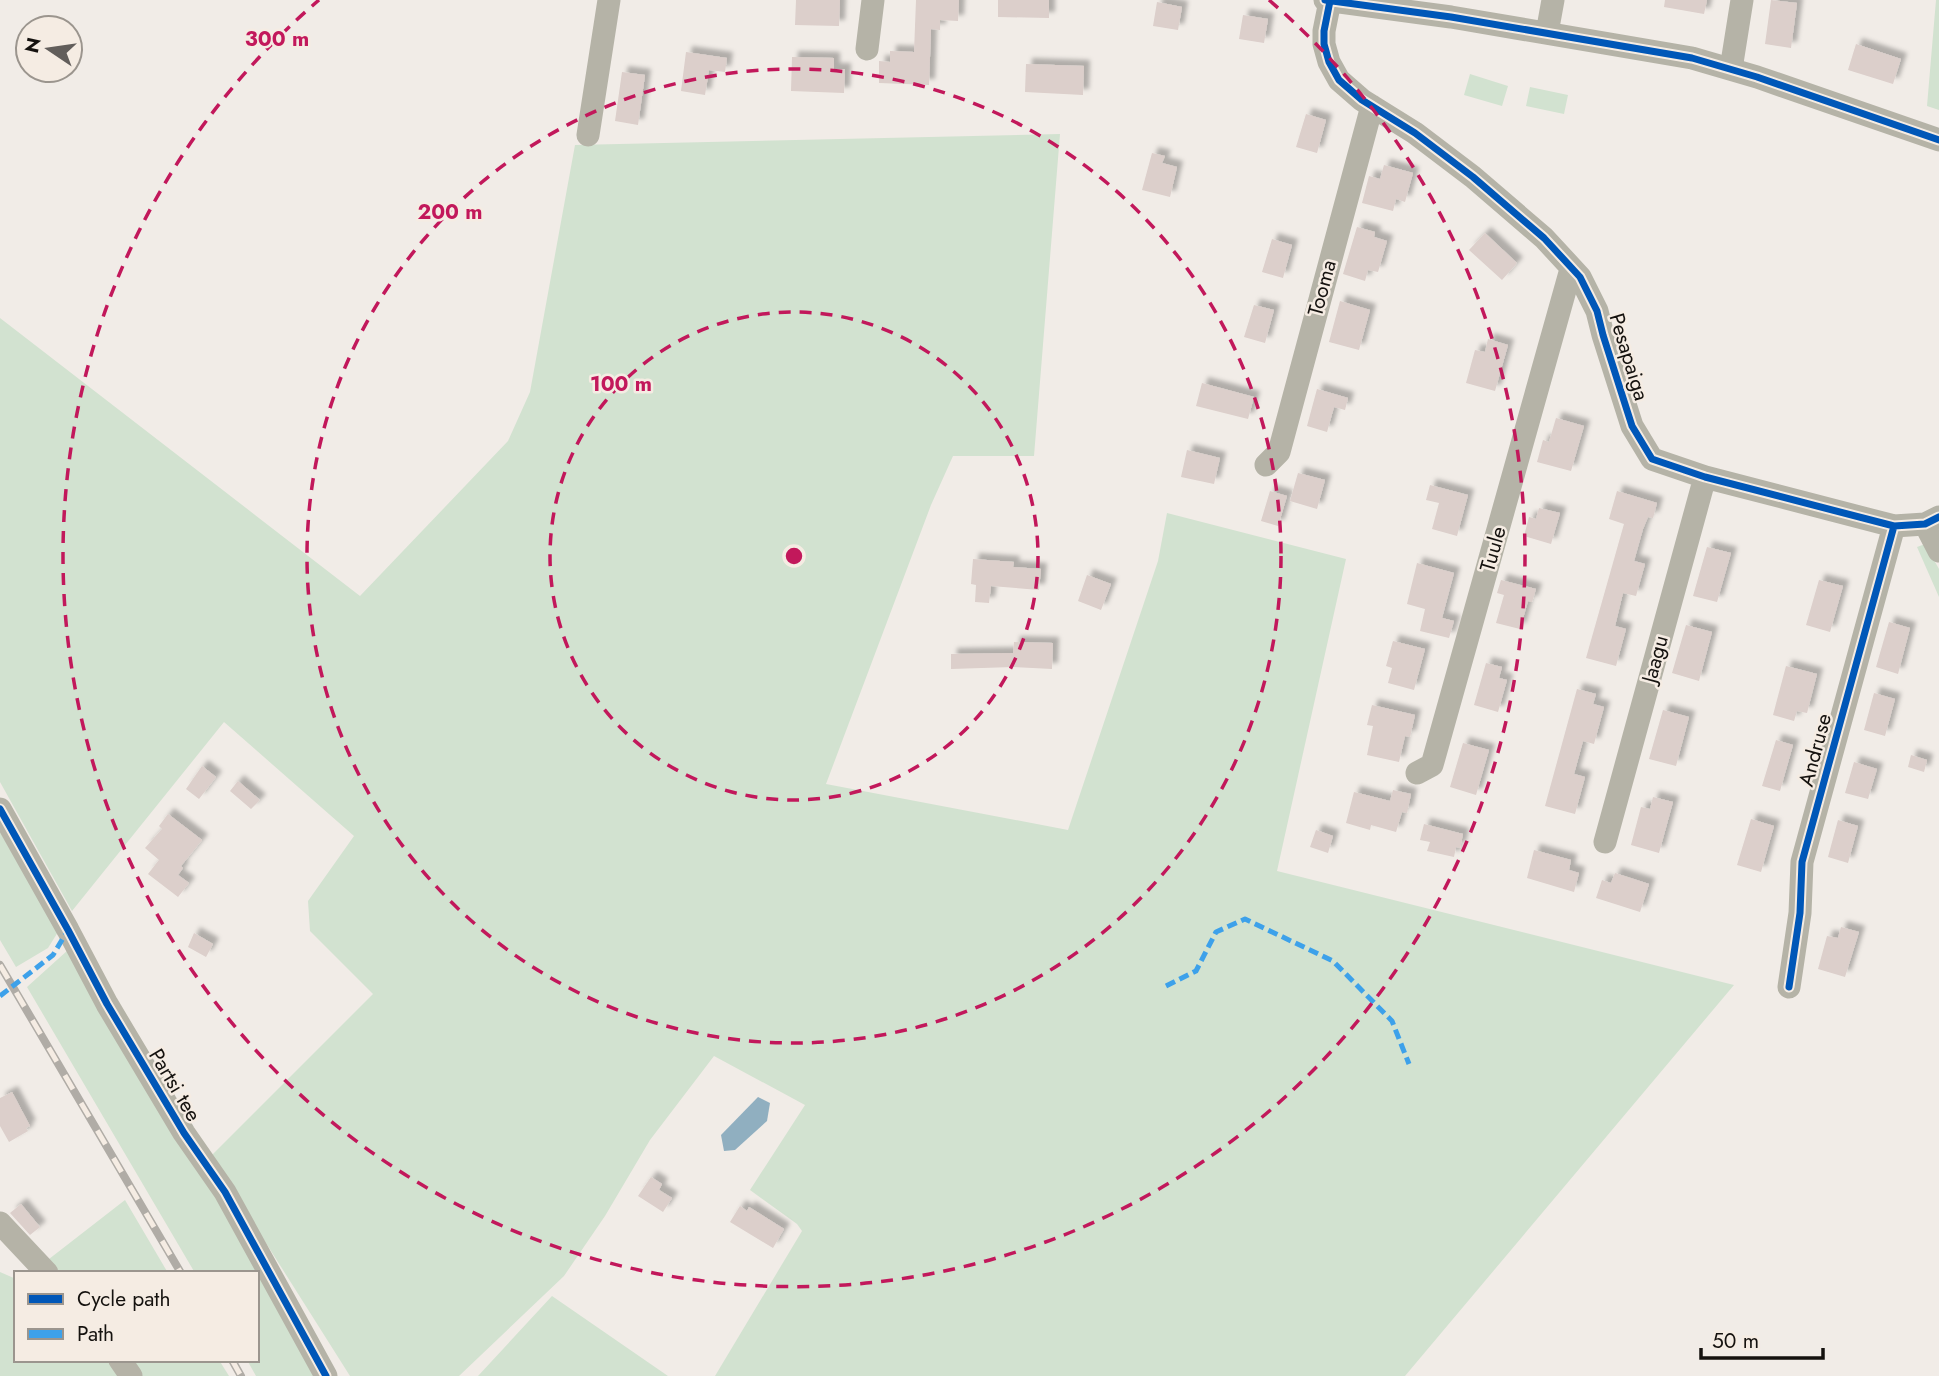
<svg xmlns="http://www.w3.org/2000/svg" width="1939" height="1376" font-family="Jost,sans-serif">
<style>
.green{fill:#d2e2d0}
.water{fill:#90afc0}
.building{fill:#dccfcb;filter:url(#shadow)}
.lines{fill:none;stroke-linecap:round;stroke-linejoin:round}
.minor{stroke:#b5b3a7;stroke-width:23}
.rail-casing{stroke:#b0aca6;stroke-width:8}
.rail{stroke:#f5ece3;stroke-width:5;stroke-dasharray:16;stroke-linecap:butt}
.quiet{stroke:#3da1ea;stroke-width:5;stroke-dasharray:10 5;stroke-linecap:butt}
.cycleway-casing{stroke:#f5ece3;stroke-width:11}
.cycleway{stroke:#0057b8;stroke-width:7}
.ring{fill:none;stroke:#c2185b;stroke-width:3.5;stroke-dasharray:12 9}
.labels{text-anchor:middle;stroke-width:5;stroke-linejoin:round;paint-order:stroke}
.street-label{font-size:21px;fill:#15120f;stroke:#f5ece3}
.centre{fill:#c2185b;stroke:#f5ece3;stroke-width:3.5}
.ring-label{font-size:21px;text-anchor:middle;font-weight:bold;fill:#c2185b;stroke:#f5ece3;stroke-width:5;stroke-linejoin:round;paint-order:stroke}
</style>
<defs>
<filter id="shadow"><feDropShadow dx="6" dy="-6" stdDeviation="2" flood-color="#0004"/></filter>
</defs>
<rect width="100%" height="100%" fill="#f1ece7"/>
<!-- green -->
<path class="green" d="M1936,0H1939V110L1927,106Z
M1470,74L1508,86L1502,106L1464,95Z
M1530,87L1568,95L1564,114L1526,106Z
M1060,134L1034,456H953L931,505L826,784L1068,830L1158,561L1167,513L1346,559L1277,871L1734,985L1405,1376H715L802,1231L797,1224L750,1190L805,1105L714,1056L650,1140L605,1216L564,1276L459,1376H350L211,1156L373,994L310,931L308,901L354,836L224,722L72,911L0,782V318L360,596L508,441L530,392L575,145Z
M1925,544L1939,569V597L1917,547Z
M0,832L58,932L48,948L16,967L0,940Z
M68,950L218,1197L320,1376H256L247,1360H257V1273H195L27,987Z
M125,1200L168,1273H31Z
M0,1272L16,1279V1360H219L229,1376H0Z
M552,1296L668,1376H478Z"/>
<!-- water -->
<path class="water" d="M758,1097L770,1103L767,1121L735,1150L724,1151L721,1135Z"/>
<!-- building -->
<path class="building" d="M796,0H840L839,26L795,25Z
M916,0H959L958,21L940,20V30L931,29L929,85L879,83V61L890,62V51L914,52Z
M998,0H1049V18L998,17Z
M1665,0H1707L1704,14L1664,7Z
M1771,0L1797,3L1791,48L1765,44Z
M1157,2L1182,7L1178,30L1153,26Z
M1243,15L1268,19L1264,43L1239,39Z
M1856,44L1901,59L1893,84L1848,70Z
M686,52L727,58L725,72L709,70L705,95L681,91Z
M792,57L834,58V69H845L844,93L791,91Z
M1026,64L1084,66L1083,95L1025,92Z
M622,72L645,75L638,125L615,121Z
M1306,114L1326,120L1317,153L1296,147Z
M1152,153L1165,156L1162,163L1177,167L1170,197L1142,190Z
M1384,165L1413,173L1405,202L1396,199L1393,211L1362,203L1369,176L1380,179Z
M1357,227L1375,232L1374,237L1387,241L1378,272L1368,270L1365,281L1343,274Z
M1485,233L1517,263L1502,280L1469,250Z
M1272,239L1292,245L1283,278L1262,272Z
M1340,301L1370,310L1359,350L1329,342Z
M1254,305L1274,310L1265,343L1244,337Z
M1488,339L1508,345L1495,391L1466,383L1475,350L1485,352Z
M1202,383L1254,397L1248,419L1196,406Z
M1317,389L1348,398L1345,410L1334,407L1327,432L1307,426Z
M1556,418L1584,426L1571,471L1537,462L1543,440L1549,442Z
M1187,450L1220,458L1214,484L1181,477Z
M1298,473L1325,480L1317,509L1290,501Z
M1430,485L1468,495L1457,536L1432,529L1439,503L1426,500Z
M1270,491L1287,496L1278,526L1261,521Z
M1617,491L1657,503L1653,518L1648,517L1643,529L1634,561L1645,564L1636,596L1623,593L1615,626L1626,629L1616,666L1586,658L1624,524L1609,519Z
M1539,508L1560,513L1551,544L1524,536L1529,517L1536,519Z
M1707,547L1731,553L1717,602L1693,596Z
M973,559L1014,562L1013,567L1041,569L1039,590L991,586L989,603L975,602L976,585L971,584Z
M1417,563L1454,573L1442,618L1454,621L1449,638L1420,631L1425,609L1407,604Z
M1087,575L1111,584L1101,610L1078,601Z
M1501,580L1536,589L1532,602L1528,601L1520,629L1496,623L1504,595L1497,593Z
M1819,580L1843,586L1830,632L1806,625Z
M1889,622L1910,628L1898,674L1876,667Z
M1686,625L1712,632L1699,681L1672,673Z
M1393,641L1425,649L1414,690L1388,683L1392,668L1386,666Z
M1014,642L1053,643L1052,669L1013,667L951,669V654L1013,653Z
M1486,663L1502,667L1499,678L1507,680L1498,712L1474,705Z
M1786,666L1817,674L1807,713L1797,711L1794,721L1773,715Z
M1577,689L1596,694L1593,704L1604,707L1594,744L1583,741L1574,774L1585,777L1575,814L1545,806Z
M1874,693L1895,699L1885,736L1864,730Z
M1372,705L1415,715L1410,737L1405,736L1399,762L1367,755L1373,726L1367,725Z
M1663,710L1689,717L1676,766L1649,759Z
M1776,740L1793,745L1780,791L1762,786Z
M1463,743L1489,750L1476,795L1450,787Z
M1911,755L1927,760L1924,772L1908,767Z
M1854,762L1877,769L1868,799L1845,793Z
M202,766L216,777L199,799L186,789Z
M238,781L260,800L251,809L230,791Z
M1393,790L1411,794L1407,813L1402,812L1396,832L1371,825L1370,830L1346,823L1354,792L1390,801Z
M1653,797L1673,802L1659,853L1631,845L1641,807L1650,809Z
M168,814L202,840L181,866L183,868L178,875L189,883L178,897L148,874L159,860L145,848L162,829L159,826Z
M1751,819L1774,826L1761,872L1737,865Z
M1838,820L1858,826L1848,863L1828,857Z
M1424,824L1463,834L1460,848L1456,847L1454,857L1427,851L1430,842L1420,840Z
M1316,830L1333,836L1328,853L1310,847Z
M1534,850L1571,860L1569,870L1579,873L1574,892L1527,878Z
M1615,873L1649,884L1640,912L1596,898L1602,880L1611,883Z
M1841,927L1859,932L1845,977L1818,969L1827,936L1838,938Z
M194,933L213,944L206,957L188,947Z
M12,1092L30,1126L26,1128L28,1131L9,1142L0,1126V1098Z
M651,1177L662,1184L659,1190L672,1198L663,1212L638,1196Z
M21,1204L40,1227L30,1235L10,1213Z
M740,1206L747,1211L749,1207L784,1229L773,1248L730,1222Z"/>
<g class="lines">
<!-- minor -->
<path class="minor" d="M1325,0L1451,17L1692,58L1757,77L1939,140
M1330,1L1324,31V44L1329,62L1339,80L1362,100L1415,133L1473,177L1544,238L1580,277L1597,311L1603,335L1632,426L1652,459L1705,477L1894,526L1925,524L1939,517
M1547,33L1553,0
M867,49L873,0
M1731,69L1742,0
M588,135L609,0
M1266,465L1279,452L1372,106
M1925,524L1939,551
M1417,773L1432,765L1571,269
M0,809L68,930L107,1004L184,1133L225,1192L326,1376
M1605,842L1705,477
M1789,987L1800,913L1802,862L1894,526
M0,1223L47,1273
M120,1360L131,1376"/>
<defs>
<path id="rail" d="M0,965L181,1273
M232,1360L241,1376"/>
</defs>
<!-- rail casing -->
<use href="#rail" class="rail-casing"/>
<!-- rail -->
<use href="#rail" class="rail"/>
<!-- quiet -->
<path class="quiet" d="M1166,986L1196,971L1216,932L1245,919L1333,961L1392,1021L1409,1064
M0,996L53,955L68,930"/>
<defs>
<path id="cycleway" d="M1325,0L1451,17L1692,58L1757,77L1939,140
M1330,1L1324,31V44L1329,62L1339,80L1362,100L1415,133L1473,177L1544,238L1580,277L1597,311L1603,335L1632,426L1652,459L1705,477L1894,526L1925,524L1939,517
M0,809L68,930L107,1004L184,1133L225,1192L326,1376
M1789,987L1800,913L1802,862L1894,526"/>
</defs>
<!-- cycleway casing -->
<use href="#cycleway" class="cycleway-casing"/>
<!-- cycleway -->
<use href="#cycleway" class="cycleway"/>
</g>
<!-- distance rings -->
<g class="ring">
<circle cx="794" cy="556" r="244"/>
<circle cx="794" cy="556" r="487"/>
<path d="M1269 0A731 731 0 1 1 319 0"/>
</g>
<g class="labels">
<!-- street labels -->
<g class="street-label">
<text transform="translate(1322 288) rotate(-75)" y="7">Tooma</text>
<text transform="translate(1629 357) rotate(73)" y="7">Pesapaiga</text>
<text transform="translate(1493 549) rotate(-74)" y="7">Tuule</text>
<text transform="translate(1655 659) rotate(-75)" y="7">Jaagu</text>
<text transform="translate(1815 750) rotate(-75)" y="7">Andruse</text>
<text transform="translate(175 1085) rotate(59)" y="7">Partsi tee</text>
</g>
</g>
<circle cx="794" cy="556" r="10" class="centre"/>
<g class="ring-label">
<text x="277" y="46">300 m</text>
<text x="450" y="219">200 m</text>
<text x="621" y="391">100 m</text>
</g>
<!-- legend -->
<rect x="14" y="1271" width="245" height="91" fill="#f5ece3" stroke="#9b958e" stroke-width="2"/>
<rect x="28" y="1294" width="35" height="10" fill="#0057b8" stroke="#9b958e" stroke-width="2"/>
<text x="77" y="1306" font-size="21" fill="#15120f">Cycle path</text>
<rect x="28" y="1329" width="35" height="10" fill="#3da1ea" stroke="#9b958e" stroke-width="2"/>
<text x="77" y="1341" font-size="21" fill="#15120f">Path</text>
<!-- north arrow -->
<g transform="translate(49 49) rotate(283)"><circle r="33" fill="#f5ece3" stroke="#9b958e" stroke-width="2"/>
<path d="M0-5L12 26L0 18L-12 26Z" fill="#625e5b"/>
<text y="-10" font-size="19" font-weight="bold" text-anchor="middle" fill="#15120f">N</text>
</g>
<!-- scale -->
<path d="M1701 1348v10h122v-10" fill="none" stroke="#15120f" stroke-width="3.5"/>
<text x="1712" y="1348" font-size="21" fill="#15120f" stroke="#f5ece3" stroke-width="5" paint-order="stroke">50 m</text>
</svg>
